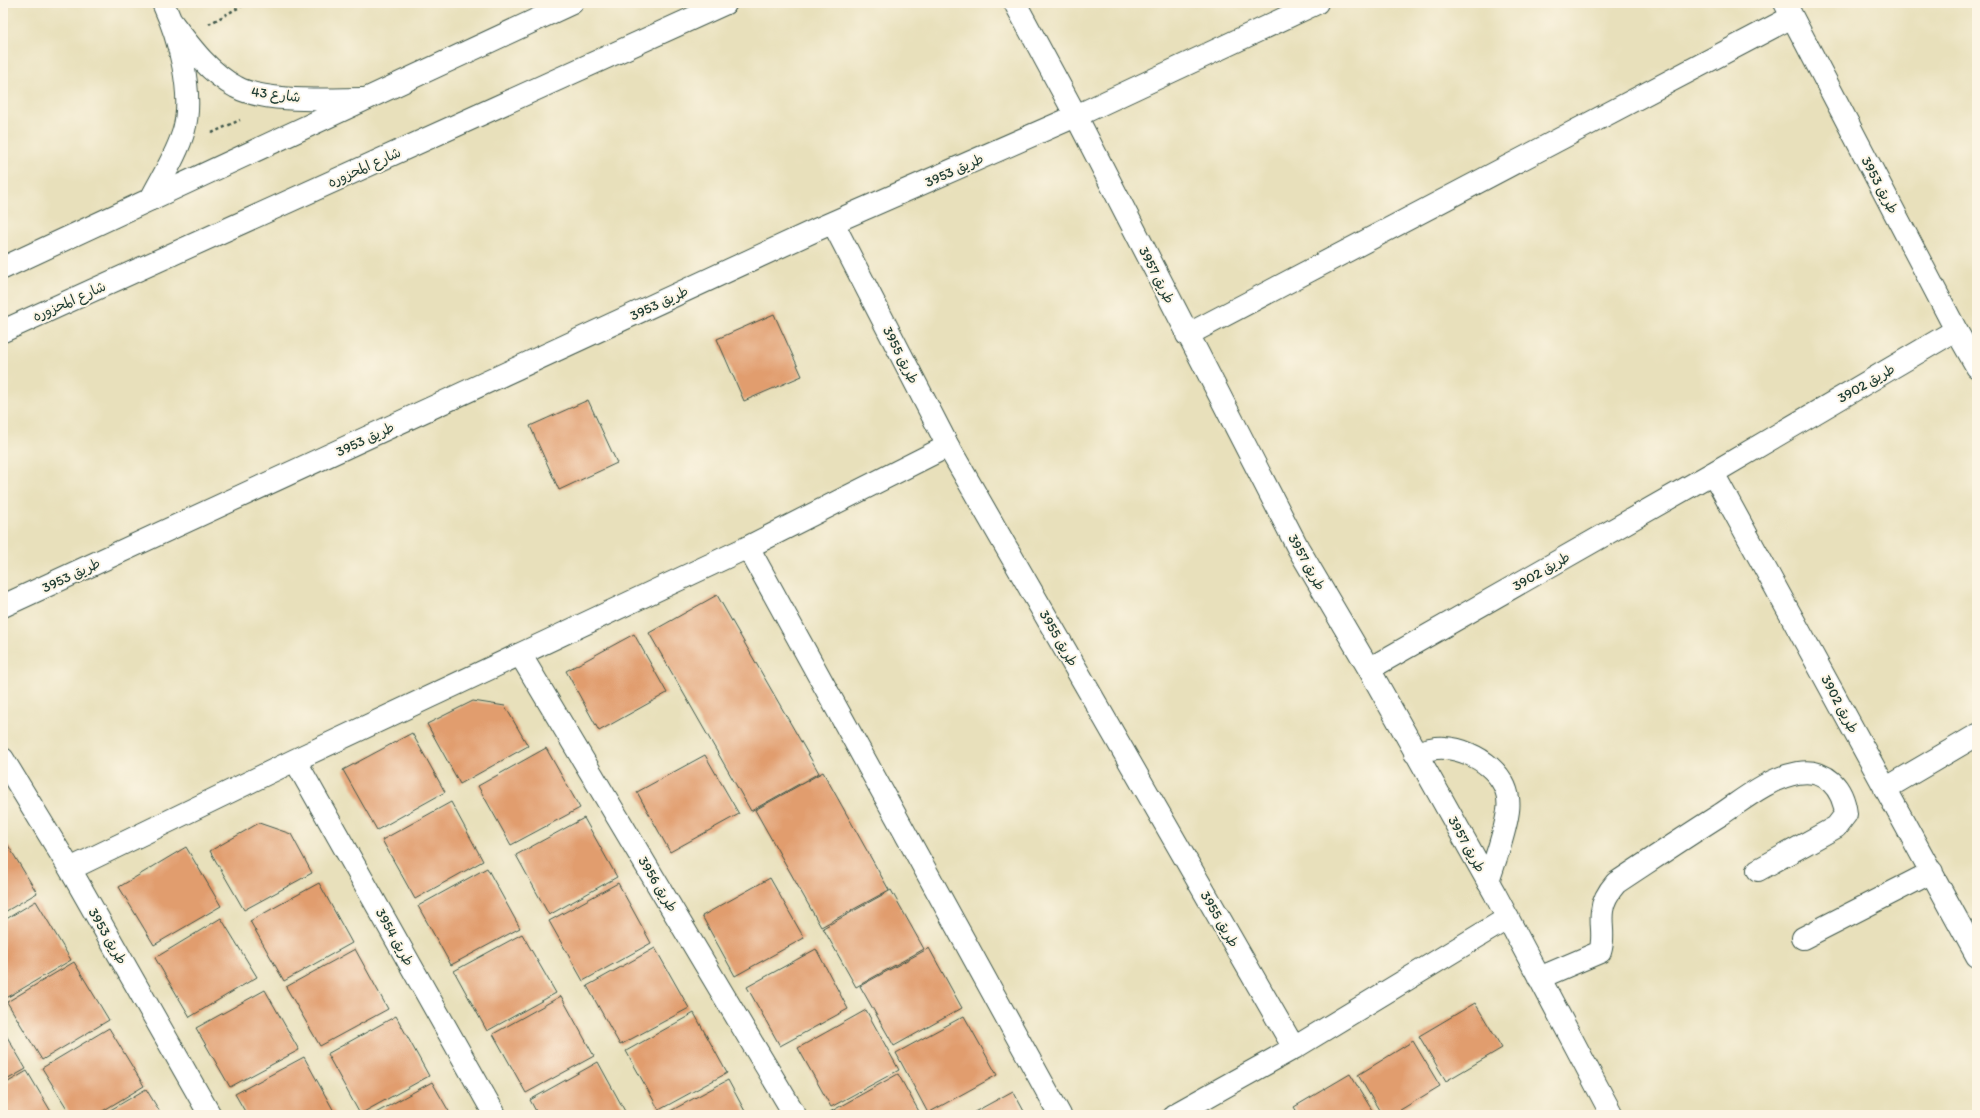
<svg xmlns="http://www.w3.org/2000/svg" width="1980" height="1118" font-family="Itim,'Playpen Sans Arabic',sans-serif">
<style>
.building{fill:#e19d6e}
.lines{fill:none;stroke-linecap:round;stroke-linejoin:round}
.minor-casing{stroke:#3d5548;stroke-width:24}
.major-casing{stroke:#3d5548;stroke-width:24}
.path{stroke:#3d5548;stroke-width:2.5;stroke-dasharray:3 3;stroke-linecap:butt}
.minor{stroke:#fff;stroke-width:22}
.major{stroke:#fff;stroke-width:22}
.labels{text-anchor:middle;stroke-width:4;stroke-linejoin:round;paint-order:stroke}
.street-label{font-size:14px;fill:#1f3d34;stroke:#fcf5e5}
</style>
<rect width="100%" height="100%" fill="#fcf5e5"/>
<filter id="ink" filterUnits="userSpaceOnUse"><feTurbulence type="fractalNoise" baseFrequency=".025" numOctaves="2"/><feDisplacementMap in="SourceGraphic" scale="8" xChannelSelector="R" yChannelSelector="G"/><feConvolveMatrix kernelMatrix="1 2 1 2 8 2 1 2 1" color-interpolation-filters="sRGB"/></filter>
<filter id="wash" filterUnits="userSpaceOnUse"><feTurbulence type="fractalNoise" baseFrequency=".012" numOctaves="4" result="noise"/><feDisplacementMap in="SourceGraphic" scale="16" xChannelSelector="R" yChannelSelector="G"/><feGaussianBlur stdDeviation="0.9" result="paint"/><feColorMatrix in="noise" values="0 0 0 0 0 0 0 0 0 0 0 0 0 0 0 0 0 1.4 0 .05"/><feComposite in="paint" operator="in"/></filter>
<g filter="url(#wash)">
<rect width="100%" height="100%" fill="#e8e0bb"/>
<g id="blocks">
<!-- building -->
<path class="building" d="M774,314L802,376L744,401L717,339Z
M588,400L617,463L559,490L530,426Z
M717,595L819,773L751,811L649,633Z
M634,634L667,693L599,731L566,671Z
M473,701L505,706L528,746L460,784L427,724Z
M412,733L445,792L377,830L343,770Z
M546,748L580,808L511,845L478,786Z
M705,755L739,814L670,852L637,792Z
M823,772L889,890L821,927L755,810Z
M451,802L483,861L415,899L382,840Z
M584,818L617,877L549,915L516,855Z
M259,823L291,834L312,873L244,910L210,851Z
M3,837L37,893L3,913Z
M186,847L221,906L154,945L119,887Z
M487,868L520,928L451,965L418,906Z
M770,878L804,938L735,976L702,916Z
M319,883L352,943L284,981L250,921Z
M618,883L651,943L583,981L549,921Z
M891,890L924,949L856,987L823,928Z
M36,901L71,960L3,1000V921Z
M221,918L257,977L190,1017L155,958Z
M522,934L556,993L487,1031L454,971Z
M655,948L689,1008L620,1045L587,986Z
M929,948L962,1008L894,1046L860,986Z
M355,949L388,1009L320,1046L286,987Z
M816,949L848,1009L780,1046L747,987Z
M74,962L109,1020L42,1060L7,1002Z
M265,990L299,1050L230,1087L196,1028Z
M561,996L594,1056L526,1093L493,1034Z
M1475,1003L1502,1048L1446,1081L1419,1036Z
M866,1010L899,1070L831,1107L798,1048Z
M694,1013L727,1073L659,1110L626,1051Z
M396,1016L429,1076L360,1114L327,1054Z
M964,1016L997,1075L928,1113L896,1053Z
M109,1028L144,1086L96,1115H71L42,1068Z
M3,1030L26,1069L3,1082Z
M1413,1041L1440,1086L1392,1115H1382L1358,1075Z
M304,1057L336,1115H247L235,1094Z
M598,1062L627,1115H538L530,1100Z
M27,1071L53,1115H3V1085Z
M898,1074L921,1115H832L830,1112Z
M1350,1074L1375,1115H1299L1294,1107Z
M728,1080L747,1115H663Z
M432,1082L451,1115H372Z
M146,1089L162,1115H102Z
M1013,1091L1026,1115H969Z"/>
</g>
</g>
<g filter="url(#ink)">
<use href="#blocks" fill-opacity="0" stroke="#3d5548" stroke-width="1"/>
<g class="lines">
<defs>
<path id="minor" d="M1015,3L1076,116L1298,548L1369,669L1495,894L1612,1115
M1785,3L1956,330L1977,367
M170,20C189,45 208,72 236,87C264,103 330,99 363,99
M151,199C162,177 177,155 184,130C194,93 179,38 163,3
M833,223L948,446L1294,1048
M1187,335L1792,17
M1713,473L1977,956
M748,547L1060,1115
M3,606L818,229L1076,116L1317,3
M520,654L795,1115
M1369,669L1713,473L1956,330
M1415,753C1425,750 1435,747 1445,748C1476,750 1513,776 1508,811C1505,834 1495,860 1488,882
M3,759L70,869L210,1115
M295,760L495,1115
M1885,789L1977,735
M70,869L295,760L748,547L948,446
M1803,938L1932,872
M1539,978L1600,952C1605,937 1600,925 1602,911C1603,900 1609,891 1616,883C1651,860 1685,837 1720,815C1744,799 1769,778 1798,773C1826,768 1843,788 1846,814L1836,827L1758,870
M1174,1115L1294,1048L1508,918"/>
<path id="major" d="M3,268L572,3
M3,331L726,3"/>
</defs>
<!-- minor casing -->
<use href="#minor" class="minor-casing"/>
<!-- major casing -->
<use href="#major" class="major-casing"/>
<!-- path -->
<path class="path" d="M209,24L247,3
M212,133L240,120"/>
<!-- minor -->
<use href="#minor" class="minor"/>
<!-- major -->
<use href="#major" class="major"/>
</g>
</g>
<g class="labels">
<!-- street labels -->
<g class="street-label">
<text transform="translate(276 94) rotate(7)" y="5">شارع 43</text>
<text transform="translate(364 167) rotate(-24)" y="5">شارع المحزوره</text>
<text transform="translate(954 170) rotate(-24)" y="5">طريق 3953</text>
<text transform="translate(1880 185) rotate(62)" y="5">طريق 3953</text>
<text transform="translate(1157 275) rotate(63)" y="5">طريق 3957</text>
<text transform="translate(69 301) rotate(-24)" y="5">شارع المحزوره</text>
<text transform="translate(659 303) rotate(-25)" y="5">طريق 3953</text>
<text transform="translate(901 355) rotate(63)" y="5">طريق 3955</text>
<text transform="translate(1866 383) rotate(-30)" y="5">طريق 3902</text>
<text transform="translate(365 439) rotate(-25)" y="5">طريق 3953</text>
<text transform="translate(1307 562) rotate(61)" y="5">طريق 3957</text>
<text transform="translate(1541 571) rotate(-30)" y="5">طريق 3902</text>
<text transform="translate(71 575) rotate(-25)" y="5">طريق 3953</text>
<text transform="translate(1059 638) rotate(60)" y="5">طريق 3955</text>
<text transform="translate(1840 704) rotate(62)" y="5">طريق 3902</text>
<text transform="translate(1467 844) rotate(61)" y="5">طريق 3957</text>
<text transform="translate(658 884) rotate(59)" y="5">طريق 3956</text>
<text transform="translate(1220 919) rotate(60)" y="5">طريق 3955</text>
<text transform="translate(108 936) rotate(60)" y="5">طريق 3953</text>
<text transform="translate(395 937) rotate(61)" y="5">طريق 3954</text>
</g>
</g>
<!-- margin -->
<rect width="1980" height="1118" fill="none" stroke="#fcf5e5" stroke-width="16"/>
</svg>
